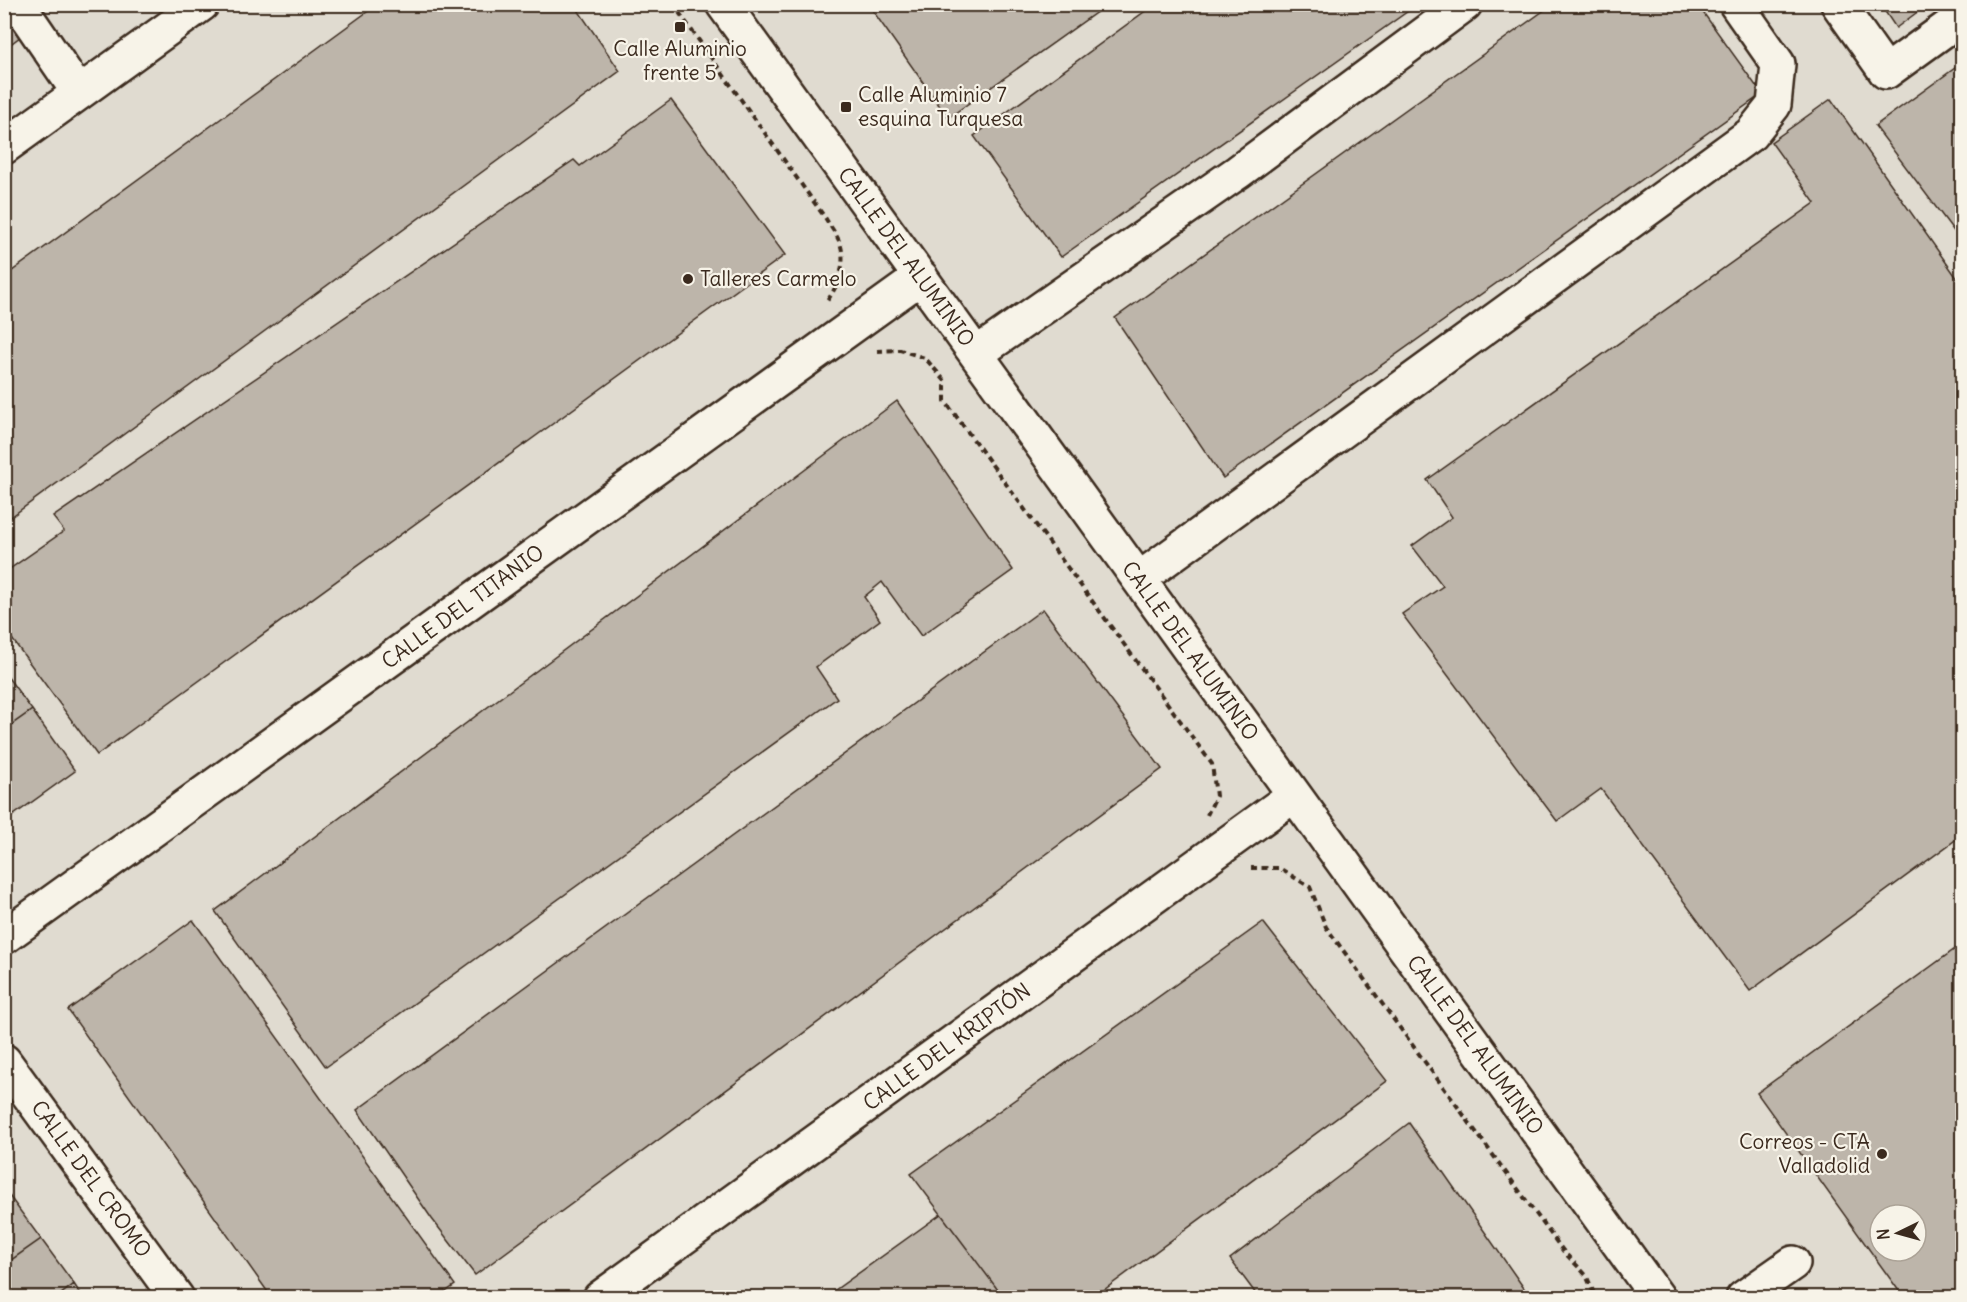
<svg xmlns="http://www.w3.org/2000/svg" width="1967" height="1302" font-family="Delius,sans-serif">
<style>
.built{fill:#e0dbd0;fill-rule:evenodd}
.building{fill:#bdb5aa;stroke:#3b2a1e;stroke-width:1.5;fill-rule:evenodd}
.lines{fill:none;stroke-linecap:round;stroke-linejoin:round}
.minor-casing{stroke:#3b2a1e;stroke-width:38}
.path{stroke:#3b2a1e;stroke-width:4;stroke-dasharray:6 4.5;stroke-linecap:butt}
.minor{stroke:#f7f3e8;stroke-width:33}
.poi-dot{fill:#3b2a1e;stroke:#f7f3e8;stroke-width:2}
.labels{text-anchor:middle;stroke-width:4.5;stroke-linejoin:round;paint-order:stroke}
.poi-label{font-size:21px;fill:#3b2a1e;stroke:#f7f3e8;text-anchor:start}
.street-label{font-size:21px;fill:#3b2a1e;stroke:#f7f3e8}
</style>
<rect width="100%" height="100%" fill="#efebe0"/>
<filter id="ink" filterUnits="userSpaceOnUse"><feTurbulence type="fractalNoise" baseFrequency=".0167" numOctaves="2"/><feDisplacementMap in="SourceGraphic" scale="12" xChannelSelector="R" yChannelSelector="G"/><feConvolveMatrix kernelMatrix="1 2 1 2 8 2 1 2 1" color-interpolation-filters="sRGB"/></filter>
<g filter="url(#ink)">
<!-- built -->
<path class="built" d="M5,5H1962V1297L5,1298ZM1880,1215H1916V1251H1880Z"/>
<!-- building -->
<path class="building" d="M378,4H574L620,71L4,522V277Z
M868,4H1108L948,118Z
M1155,4H1418L1061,257L974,136Z
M1553,4H1697L1762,94L1223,478L1115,318Z
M1880,4H1928L1896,28Z
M4,7L25,33L4,49Z
M1962,63V242L1875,126Z
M1831,99L1962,285V835L1750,991L1601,789L1557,821L1402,614L1443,586L1412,546L1452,517L1427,480L1815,203L1771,142Z
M671,100L785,255L97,755L4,628V573L64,531L53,517L574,160L580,166Z
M897,401L1013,570L921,636L882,582L864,597L880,620L816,667L837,698L326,1067L215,911Z
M1043,609L1162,769L475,1275L432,1219L357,1110Z
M4,672L32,710L4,730Z
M32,710L75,771L4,822V730Z
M193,920L455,1285L437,1298H272L68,1010Z
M1263,922L1387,1081L1093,1298H1004L911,1174Z
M1962,944V1298H1904L1757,1093ZM1880,1215H1916V1251H1880Z
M1409,1123L1528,1294L1524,1298H1259L1230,1259Z
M7,1193L41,1239L4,1265V1195Z
M941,1214L1004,1298H824Z
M41,1239L74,1284L56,1298H4V1265Z
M74,1284L83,1298H56Z"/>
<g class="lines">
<defs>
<path id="minor" d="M18,4L79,93
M723,4L1658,1298
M1838,4L1886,72L1962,17
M4,147L202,4
M976,354L1238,172L1465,4
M1139,579L1751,134L1774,105L1778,64L1736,4
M4,937L921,277
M4,1061L177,1298
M600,1298L1293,796
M1743,1298L1793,1263"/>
</defs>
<!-- minor casing -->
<use href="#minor" class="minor-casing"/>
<!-- path -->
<path class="path" d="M673,4L826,219C830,226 837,235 840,243C847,263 838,286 827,301
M877,351L900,350L925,358L945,381V401L1212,764L1216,796L1207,815
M1251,868H1279L1310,887L1326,927L1564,1252L1586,1275L1596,1298"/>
<!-- minor -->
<use href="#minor" class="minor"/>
</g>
</g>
<!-- markers -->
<g class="poi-dot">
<rect x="674" y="21" width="12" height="12" rx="3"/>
<rect x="840" y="101" width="12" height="12" rx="3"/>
<circle cx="688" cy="279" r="6"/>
<circle cx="1882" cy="1154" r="6"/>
</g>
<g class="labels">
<!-- poi labels -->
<g class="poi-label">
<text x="680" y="56" text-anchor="middle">Calle Aluminio<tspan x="680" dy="24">frente 5</tspan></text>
<text x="858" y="102">Calle Aluminio 7<tspan x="858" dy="24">esquina Turquesa</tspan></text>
<text x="700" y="286">Talleres Carmelo</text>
<text x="1870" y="1149" text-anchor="end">Correos - CTA<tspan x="1870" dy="24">Valladolid</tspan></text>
</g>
<!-- street labels -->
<g class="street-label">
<text transform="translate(906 257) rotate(54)" y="7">CALLE DEL ALUMINIO</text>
<text transform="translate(463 607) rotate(-36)" y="7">CALLE DEL TITANIO</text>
<text transform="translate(1190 651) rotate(54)" y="7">CALLE DEL ALUMINIO</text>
<text transform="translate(1475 1045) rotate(54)" y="7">CALLE DEL ALUMINIO</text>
<text transform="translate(947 1047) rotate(-36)" y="7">CALLE DEL KRIPTÓN</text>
<text transform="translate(91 1179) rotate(54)" y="7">CALLE DEL CROMO</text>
</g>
</g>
<!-- margin -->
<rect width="1967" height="1302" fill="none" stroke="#f7f3e8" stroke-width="24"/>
<rect x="12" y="12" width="1943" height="1278" fill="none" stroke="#3b2a1e" stroke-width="2" filter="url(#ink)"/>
<!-- north arrow -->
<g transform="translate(1898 1233) rotate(265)"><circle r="28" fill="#f7f3e8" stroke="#aca397" stroke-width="1.5"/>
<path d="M0-4.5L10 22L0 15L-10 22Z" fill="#3b2a1e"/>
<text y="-9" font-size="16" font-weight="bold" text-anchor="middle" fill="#3b2a1e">N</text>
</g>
</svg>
